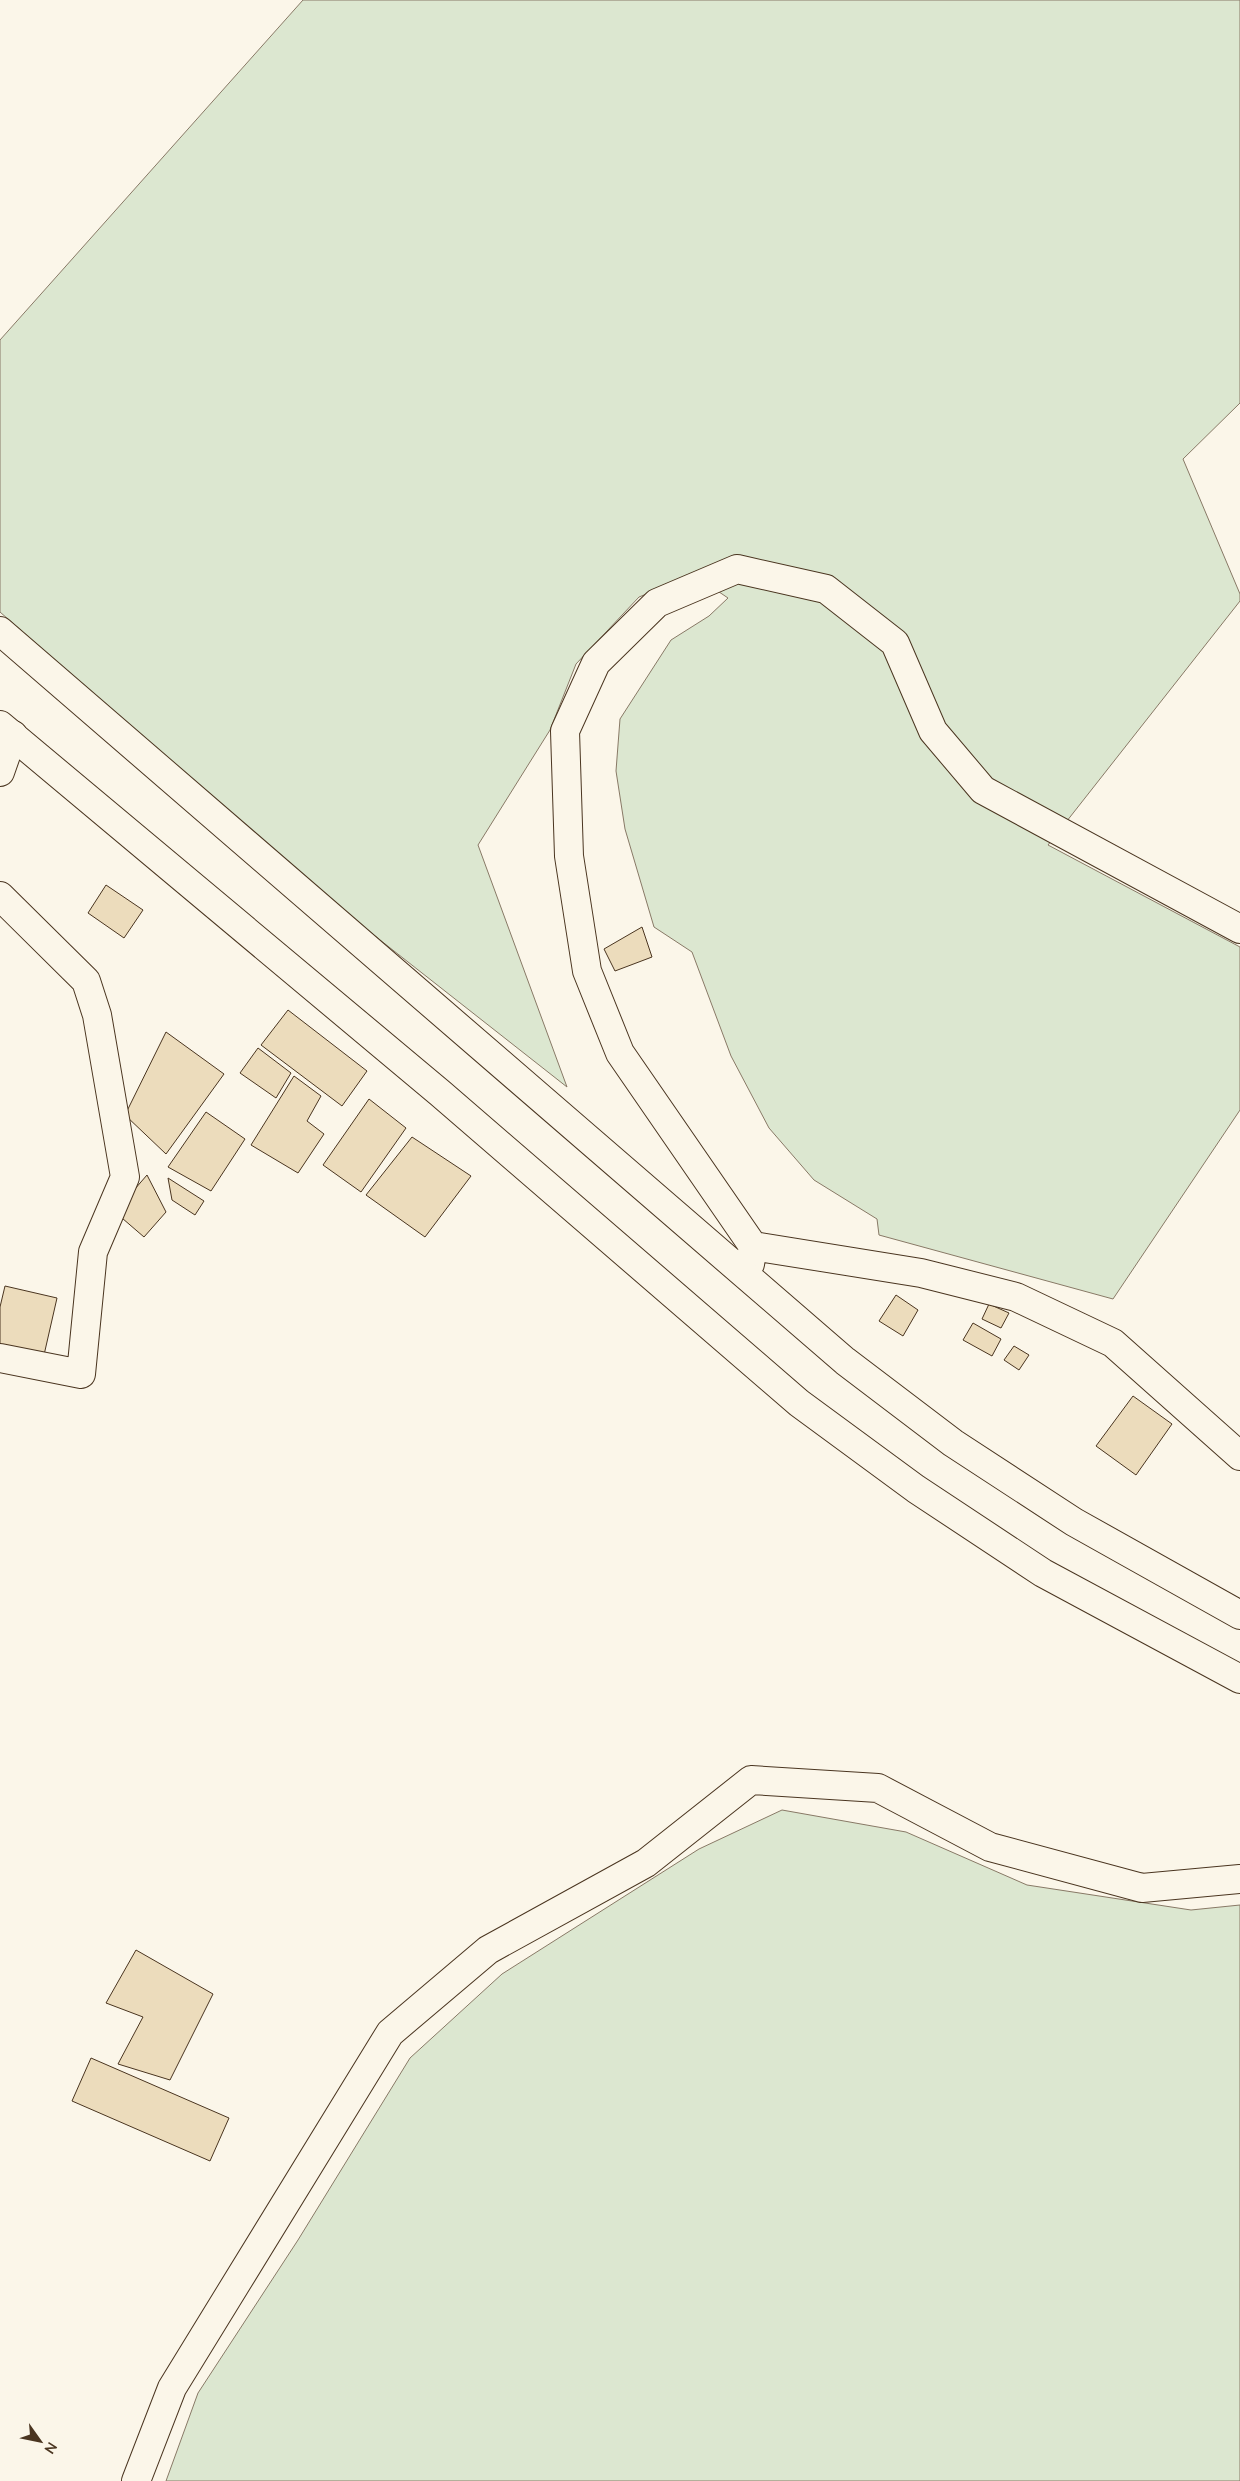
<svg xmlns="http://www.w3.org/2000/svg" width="1240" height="2481" font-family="'Nunito Sans',sans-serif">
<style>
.green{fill:#dce7d0;stroke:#887966}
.building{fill:#ecdcbc;stroke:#4a3520}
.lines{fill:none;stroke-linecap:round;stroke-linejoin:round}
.minor-casing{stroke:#4a3520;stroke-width:30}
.trunk-casing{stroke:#4a3520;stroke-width:30}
.minor{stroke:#fbf6e9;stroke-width:28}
.trunk{stroke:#fbf6e9;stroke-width:28}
</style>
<rect width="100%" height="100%" fill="#fbf6e9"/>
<!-- green -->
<path class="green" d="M303,0H1240V403L1183,459L1240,594V601L1048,845L1240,947V1110L1113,1299L879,1235L877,1219L814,1180L769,1128L731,1056L692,952L654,927L625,829L616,771L620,719L671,640L709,616L728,598L694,575L639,597L576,664L550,730L478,845L567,1087L319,892L0,612V340Z
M782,1810L906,1832L1027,1885L1191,1910L1240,1905V2481H166L198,2393L298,2240L410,2058L502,1974L699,1849Z"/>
<!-- building -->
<path class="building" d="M106,885L143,910L124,938L88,913Z
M642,927L652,957L615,971L604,949Z
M288,1010L367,1071L342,1106L261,1045Z
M166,1032L224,1074L166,1154L125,1115Z
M258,1048L291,1073L276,1098L240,1073Z
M294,1076L321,1096L307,1121L324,1134L298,1173L251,1145Z
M369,1099L406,1128L361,1192L323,1165Z
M206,1112L245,1139L211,1191L168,1167Z
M412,1137L471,1176L425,1237L366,1195Z
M147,1175L166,1212L144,1237L115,1212Z
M168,1178L204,1201L195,1215L172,1200Z
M5,1286L57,1298L44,1355L0,1346V1307Z
M896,1295L918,1310L903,1336L879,1321Z
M989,1304L1009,1313L1001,1328L982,1319Z
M973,1323L1001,1339L992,1356L963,1340Z
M1014,1346L1029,1355L1019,1370L1004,1360Z
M1133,1396L1172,1424L1136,1475L1096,1446Z
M136,1950L213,1994L170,2080L118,2064L143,2017L106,2003Z
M91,2058L229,2118L210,2161L72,2101Z"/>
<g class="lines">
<defs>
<path id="minor" d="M0,772L13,735
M0,896L86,981L97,1015L125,1177L93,1252L81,1374L0,1358
M753,1246L620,1053L587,971L569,856L565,731L596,663L657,603L737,569L826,589L895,643L933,731L983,790L1240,929
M750,1264L753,1246L921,1273L1016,1297L1113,1343L1240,1456
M136,2481L172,2388L390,2033L488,1950L646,1863L751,1780L878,1788L990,1847L1142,1888L1240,1879"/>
<path id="trunk" d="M0,631L845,1361L953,1443L1074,1522L1240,1615
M0,725L440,1093L799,1403L916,1489L1043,1573L1240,1679"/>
</defs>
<!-- minor casing -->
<use href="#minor" class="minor-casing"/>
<!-- trunk casing -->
<use href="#trunk" class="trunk-casing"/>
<!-- minor -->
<use href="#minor" class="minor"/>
<!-- trunk -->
<use href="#trunk" class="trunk"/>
</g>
<!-- north arrow -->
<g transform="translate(40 2441) rotate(123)" stroke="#fbf6e9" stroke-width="4" paint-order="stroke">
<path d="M0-4L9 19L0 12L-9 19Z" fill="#4a3520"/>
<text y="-8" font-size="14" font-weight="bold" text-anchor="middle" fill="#4a3520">N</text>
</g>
</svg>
